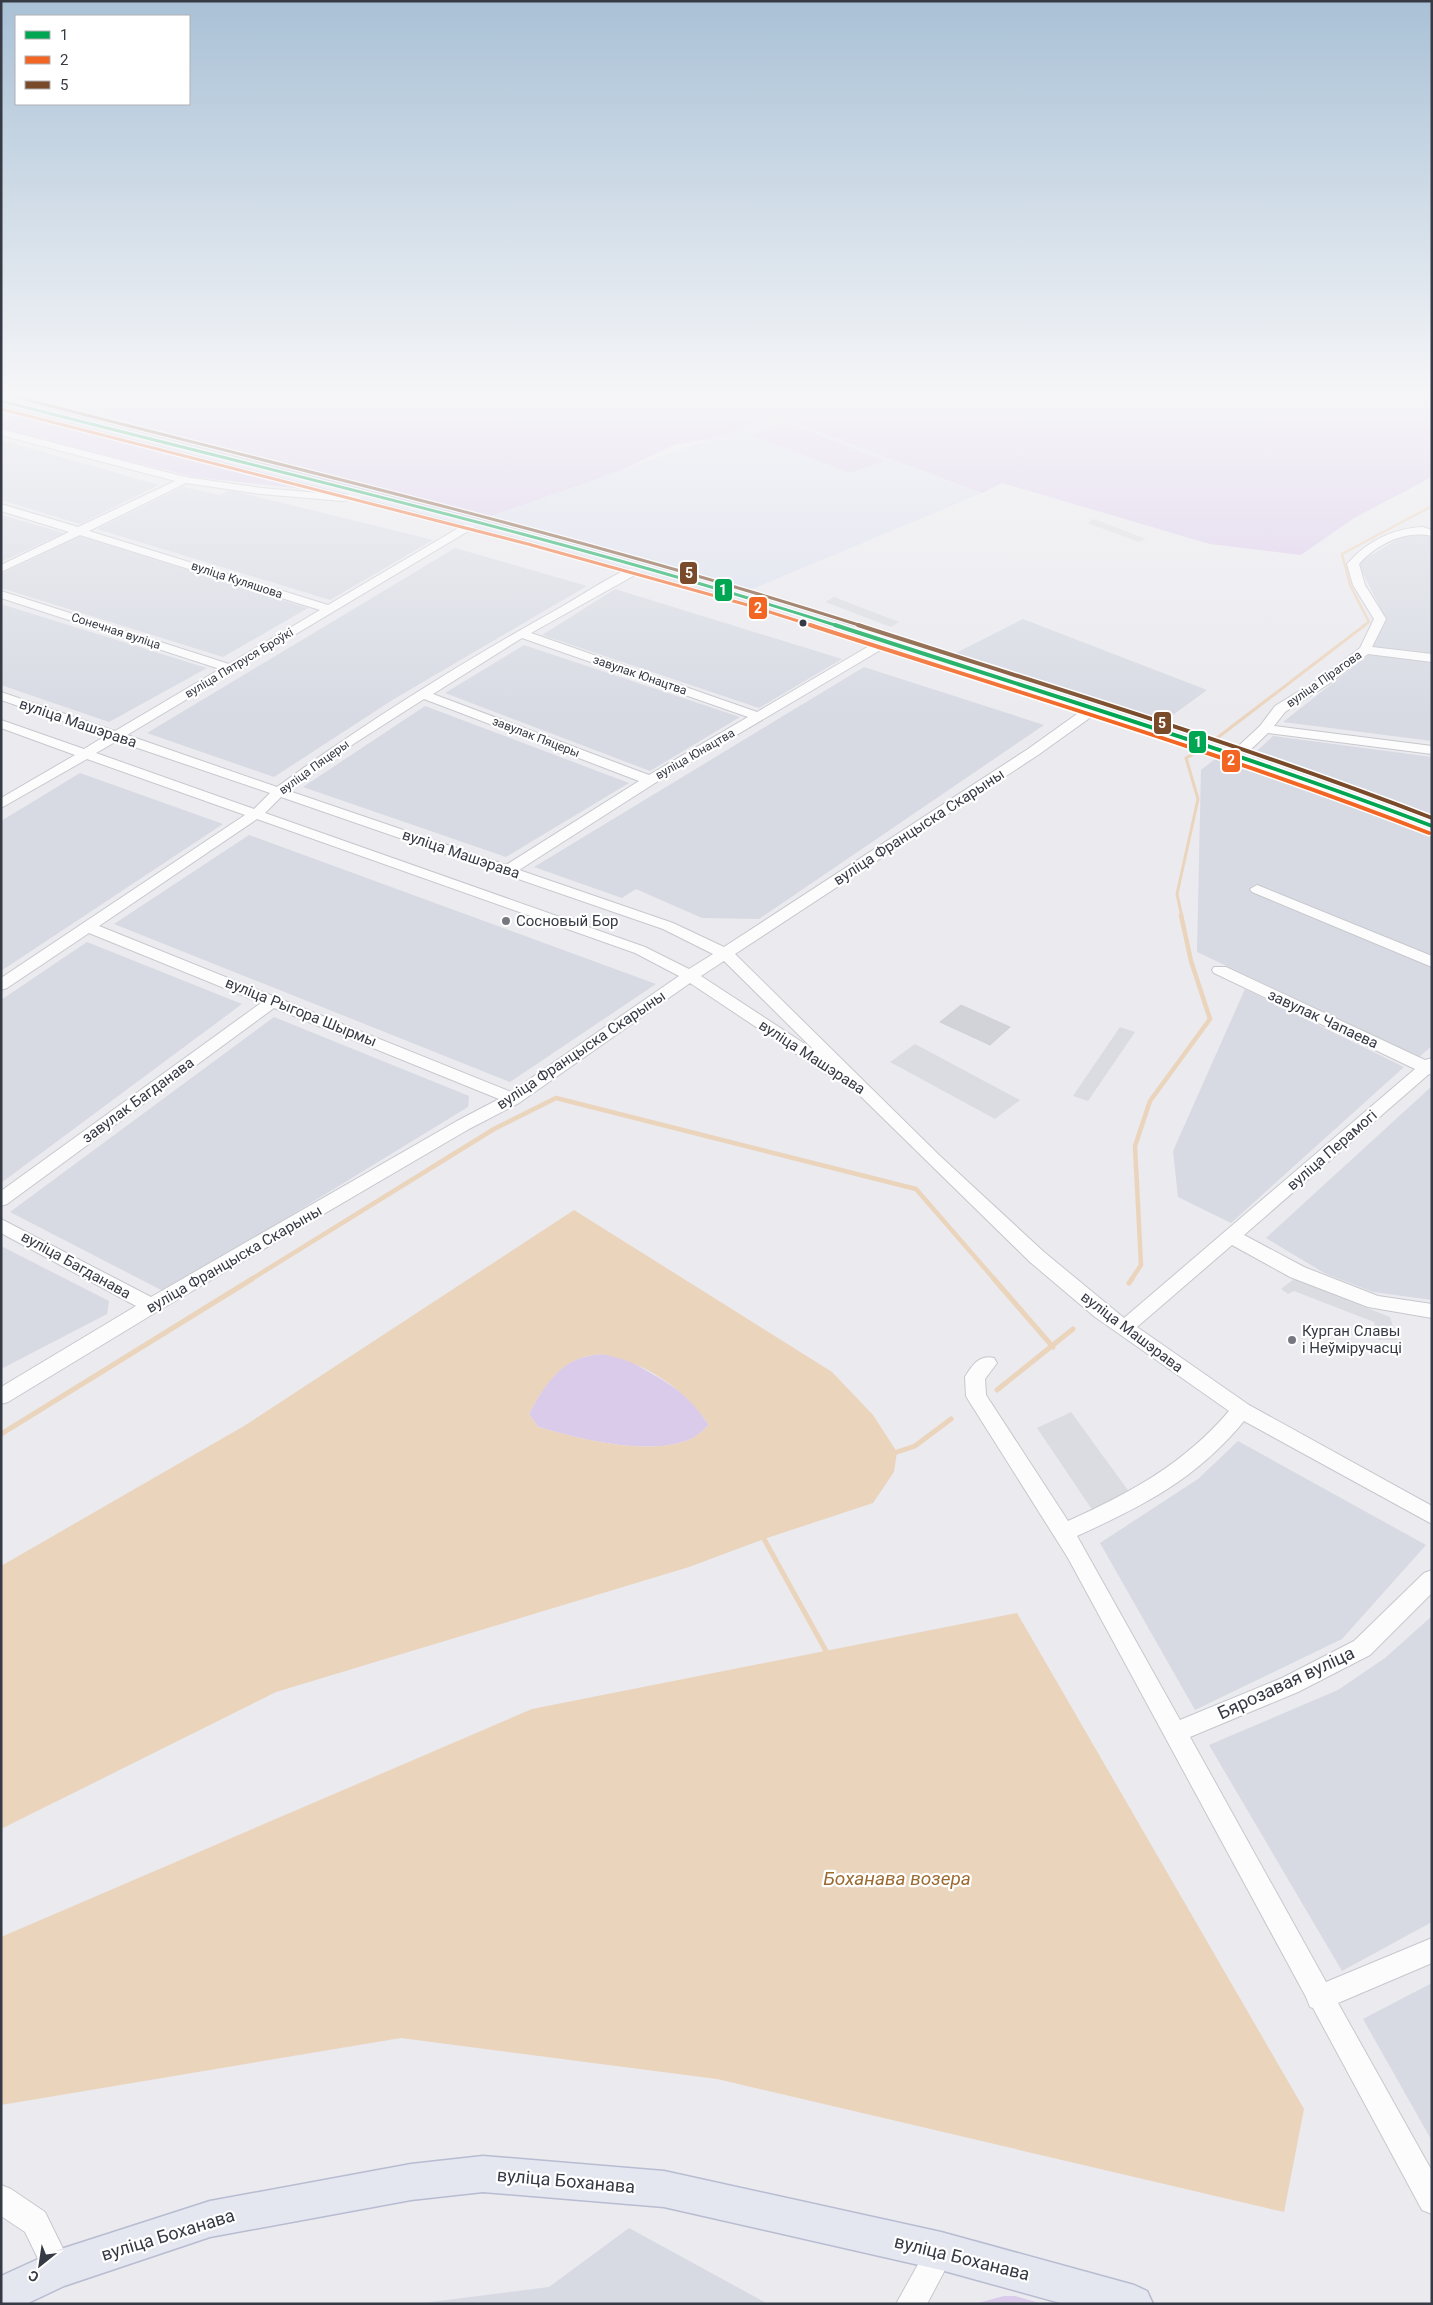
<svg xmlns="http://www.w3.org/2000/svg" width="1433" height="2305" font-family="Roboto,sans-serif">
<style>
.residential{fill:#d7dae3}
.education{fill:#dcdfed}
.green{fill:#dbcbea}
.parking{fill:#dbdce1}
.water{fill:#ebd4bc;fill-rule:evenodd}
.lines{fill:none;stroke-linecap:round;stroke-linejoin:round}
.stream-far3{stroke:#ebd4bc;stroke-width:2.5}
.stream-far2{stroke:#ebd4bc;stroke-width:3}
.stream-far1{stroke:#ebd4bc;stroke-width:4.5}
.stream{stroke:#ebd4bc;stroke-width:5}
.building{fill:#d2d3d9;stroke:#d0d1d7}
.minor-casing{stroke:#c7c8cd;stroke-width:2}
.major-casing{stroke:#b8bcd1;stroke-width:3}
.minor{fill:#fcfcfd;fill-rule:evenodd}
.major{fill:#e4e6f0;fill-rule:evenodd}
.bus-1-far1-casing{stroke:#fff;stroke-width:5.5}
.bus-1-casing{stroke:#fff;stroke-width:7}
.bus-2-far1-casing{stroke:#fff;stroke-width:5.5}
.bus-2-casing{stroke:#fff;stroke-width:7}
.bus-3-far1-casing{stroke:#fff;stroke-width:5.5}
.bus-3-casing{stroke:#fff;stroke-width:7}
.bus-1-far1{stroke:#00a651;stroke-width:3}
.bus-1{stroke:#00a651;stroke-width:4}
.bus-2-far1{stroke:#f26522;stroke-width:3}
.bus-2{stroke:#f26522;stroke-width:4}
.bus-3-far1{stroke:#7a4b2a;stroke-width:3}
.bus-3{stroke:#7a4b2a;stroke-width:4}
.bus-dot{fill:#363a45;stroke:#fff;stroke-width:2}
.poi-dot{fill:#757880;stroke:#fff;stroke-width:2}
.labels{text-anchor:middle;stroke-width:4.5;stroke-linejoin:round;paint-order:stroke}
.far-street-label{font-size:12px;fill:#363a45;stroke:#fff}
.street-label{font-size:15px;fill:#363a45;stroke:#fff}
.poi-label{font-size:15px;fill:#363a45;stroke:#fff;text-anchor:start}
.near-street-label{font-size:18px;fill:#363a45;stroke:#fff}
.near-water-label{font-size:19px;font-style:italic;fill:#9c6b31;stroke:#fff}
.line-badge{stroke:#fff;stroke-width:2}
.badge-label{font-size:14px;text-anchor:middle;font-weight:bold;fill:#fff}
</style>
<rect width="100%" height="100%" fill="#eaeaef"/>
<!-- residential -->
<path class="residential" d="M1,440L159,485L80,524L1,500Z
M183,487L220,495L230,490L433,540L330,600L97,529Z
M1,515L64,533L1,562Z
M1408,533L1425,534L1432,537V655L1371,647L1386,620L1358,563Z
M80,536L308,608L223,657L1,588V574Z
M455,548L587,586L394,699L274,777L147,733Z
M615,589L842,659L759,708L542,635Z
M1,604L207,668L109,722L1,685Z
M1023,619L1207,690L1162,723L952,655Z
M524,645L740,717L650,771L445,693Z
M1371,653L1432,661V741L1283,722Z
M864,667L1044,725L759,919L702,918L636,889L622,898L534,867Z
M425,706L629,783L506,857L303,787Z
M1273,736L1432,757V818L1256,752Z
M1220,755L1432,835V1046L1419,1057L1197,952L1201,770Z
M80,773L223,824L1,971V821Z
M249,835L656,984L510,1082L114,924Z
M87,942L242,1004L1,1183V1000Z
M1245,989L1404,1067L1231,1223L1178,1197L1173,1151Z
M274,1017L469,1096L468,1107L165,1292L10,1212Z
M1432,1086V1300L1373,1292L1326,1274L1266,1238Z
M1,1246L109,1301L107,1314L1,1369Z
M1238,1441L1426,1545L1342,1639L1195,1710L1100,1543L1198,1479Z
M1432,1616V1922L1342,1971L1209,1745L1338,1690L1385,1658Z
M1432,1983V2141L1363,2019Z
M629,2228L768,2304H415L549,2287Z"/>
<!-- education -->
<path class="education" d="M777,416L982,493L750,590L482,519Z"/>
<!-- green -->
<path class="green" d="M1,394H1432V477L1354,518L1301,555L1210,544L1002,483L982,493L777,416L710,439L674,445L620,471L482,519L1,400Z
M20,414L303,489L194,477L1,430V424Z
M787,422V423L884,461L850,473L752,435Z
M601,1354L623,1357L661,1379L690,1398L709,1425C704,1429 698,1436 691,1439C649,1457 580,1439 538,1427L529,1414C539,1394 555,1367 578,1359C585,1356 594,1355 601,1354Z
M1004,2296H1015L1043,2304H974Z"/>
<!-- parking -->
<path class="parking" d="M1094,519L1146,539L1139,542L1087,523Z
M834,597L899,622L891,627L825,602Z
M1120,1027L1135,1032L1088,1101L1073,1096Z
M915,1044L1020,1100L995,1119L890,1062Z
M1294,1279L1390,1317L1397,1340H1379L1374,1322L1294,1291L1288,1294L1281,1289Z
M1071,1412L1130,1493L1093,1511L1037,1428Z"/>
<!-- water -->
<path class="water" d="M574,1210L832,1372L873,1415L897,1452L894,1472L873,1503L764,1539L689,1567L276,1692L1,1829V1566L244,1426ZM601,1354C643,1361 686,1389 709,1425C704,1429 697,1436 691,1439C648,1457 581,1439 538,1427L529,1414C539,1394 556,1367 578,1359C585,1356 594,1355 601,1354Z
M1017,1613L1304,2109L1284,2212L717,2079L401,2038L1,2105V1937L532,1709Z"/>
<g class="lines">
<!-- stream-far3 -->
<path class="stream-far3" d="M1363,626L1369,622L1350,585L1342,554L1432,506"/>
<!-- stream-far2 -->
<path class="stream-far2" d="M1217,738L1365,625
M1182,917L1177,894L1198,799L1186,758L1199,751"/>
<!-- stream-far1 -->
<path class="stream-far1" d="M250,1280L494,1129L556,1098L916,1189L995,1280
M1131,1280L1141,1265L1135,1146L1150,1101L1210,1019L1191,961L1181,915"/>
<!-- stream -->
<path class="stream" d="M994,1279L1053,1347
M1129,1283L1132,1279
M997,1390L1073,1329
M1,1434L252,1279
M897,1452L915,1446L951,1419
M764,1539L826,1651"/>
</g>
<!-- building -->
<path class="building" d="M961,1005L1010,1027L990,1045L940,1022Z"/>
<g class="lines">
<defs>
<path id="minor" d="M1,429L185,477L261,488L343,495L367,493V497L343,501L261,494L186,483L89,531L328,605L472,520H480V524L127,735L277,787C369,720 464,661 563,606C582,595 621,569 640,565L644,566L646,568L644,570L531,633L757,712L881,639H889L891,642L889,645L655,783L519,870L673,923L724,947L1028,749L1088,706H1098L1099,709L1098,712L1038,755L735,954L939,1155L1044,1252L1124,1318L1415,1069L1214,973L1212,970L1214,967H1226L1425,1060L1432,1058V1075L1429,1074L1244,1235L1304,1267L1378,1296L1432,1304V1318L1368,1307L1290,1277L1232,1245L1137,1327L1249,1405L1432,1506V1524L1244,1421C1196,1479 1145,1505 1077,1536L1180,1720L1282,1678L1354,1641L1424,1573L1432,1570V1593L1370,1655L1298,1692L1190,1737L1326,1982L1432,1938V1963L1338,2003L1432,2171V2214L1422,2210L1313,2008L1310,2007L1306,1997L1068,1558L969,1401L966,1396L965,1377C972,1365 980,1354 994,1358L997,1363L985,1379L986,1395L1068,1521C1130,1493 1184,1464 1229,1411L1095,1317L1030,1262L841,1077H831L690,983L519,1103L469,1129L158,1311L8,1402L1,1404V1387L136,1306L1,1233V1219L151,1297L457,1121L499,1099L274,1008L7,1204L1,1206V1191L261,1003L89,933L7,988L1,990V978L245,815L87,759L1,808V798L75,755L1,728V720L84,749L105,736L1,700V692L115,731L220,669L1,598V591L229,664L320,610L80,535L1,572V565L69,532L1,511V504L78,527L175,481L1,435ZM522,638L748,717L649,775L433,694ZM424,699L639,781L506,865L289,791L355,743ZM117,741L270,793L254,809L96,753ZM281,797L663,929L713,954L689,969L645,947L265,813ZM257,819L635,953L679,976L511,1092L99,926ZM724,961L814,1050L701,976Z
M1423,527L1432,530V536C1405,530 1377,544 1359,564L1365,585L1386,619L1372,647L1432,654V662L1368,654L1330,683L1285,712L1274,726L1432,746V754L1268,733L1243,757H1233L1231,754L1233,751L1260,726L1275,706L1322,677L1360,648L1374,619L1353,585L1347,564L1349,562C1368,541 1394,528 1423,527Z
M1257,885L1432,956V967L1252,892L1250,889Z
M1,2185L11,2189L45,2212L73,2269L68,2279L58,2284L48,2279L25,2232L1,2216Z
M941,2237L951,2241L955,2251L927,2304H896L931,2241Z"/>
<path id="major" d="M1,397L535,534L752,594L1240,750L1432,820V831L1228,758L741,600L525,540L1,405Z
M483,2156L664,2171L941,2232L1134,2285L1147,2291L1153,2304H1064L941,2270L664,2207L483,2192L411,2200L210,2237L64,2286L26,2304H1V2276L58,2250L210,2201L411,2164Z"/>
</defs>
<!-- minor casing -->
<use href="#minor" class="minor-casing"/>
<!-- major casing -->
<use href="#major" class="major-casing"/>
<!-- minor -->
<use href="#minor" class="minor"/>
<!-- major -->
<use href="#major" class="major"/>
<defs>
<path id="bus-1-far1" d="M1,401C280,473 564,538 838,626"/>
<path id="bus-1" d="M835,625C1034,690 1236,751 1432,826"/>
<path id="bus-2-far1" d="M1,409L528,544L744,604L814,626"/>
<path id="bus-2" d="M810,625C1017,692 1226,754 1429,833"/>
<path id="bus-3-far1" d="M4,394C291,468 580,536 862,626"/>
<path id="bus-3" d="M858,625C1050,687 1244,745 1432,818"/>
</defs>
<!-- bus-1-far1 casing -->
<use href="#bus-1-far1" class="bus-1-far1-casing"/>
<!-- bus-1 casing -->
<use href="#bus-1" class="bus-1-casing"/>
<!-- bus-2-far1 casing -->
<use href="#bus-2-far1" class="bus-2-far1-casing"/>
<!-- bus-2 casing -->
<use href="#bus-2" class="bus-2-casing"/>
<!-- bus-3-far1 casing -->
<use href="#bus-3-far1" class="bus-3-far1-casing"/>
<!-- bus-3 casing -->
<use href="#bus-3" class="bus-3-casing"/>
<!-- bus-1-far1 -->
<use href="#bus-1-far1" class="bus-1-far1"/>
<!-- bus-1 -->
<use href="#bus-1" class="bus-1"/>
<!-- bus-2-far1 -->
<use href="#bus-2-far1" class="bus-2-far1"/>
<!-- bus-2 -->
<use href="#bus-2" class="bus-2"/>
<!-- bus-3-far1 -->
<use href="#bus-3-far1" class="bus-3-far1"/>
<!-- bus-3 -->
<use href="#bus-3" class="bus-3"/>
</g>
<!-- sky -->
<linearGradient id="sky" x2="0" y2="1"><stop stop-color="#a9c1d6"/><stop offset="0.55" stop-color="#f6f6f8"/><stop offset="1" stop-color="#f6f6f8" stop-opacity="0"/></linearGradient>
<rect width="1433" height="717" fill="url(#sky)"/>
<!-- markers -->
<circle class="bus-dot" cx="803" cy="623" r="4.5"/>
<g class="poi-dot">
<circle cx="506" cy="921" r="5"/>
<circle cx="1292" cy="1340" r="5"/>
</g>
<g class="labels">
<!-- far-street labels -->
<g class="far-street-label">
<text transform="translate(237 580) rotate(18)" y="4">вуліца Куляшова</text>
<text transform="translate(116 631) rotate(18)" y="4">Сонечная вуліца</text>
<text transform="translate(239 663) rotate(-31)" y="4">вуліца Пятруся Броўкі</text>
<text transform="translate(640 675) rotate(19)" y="4">завулак Юнацтва</text>
<text transform="translate(1324 679) rotate(-35)" y="4">вуліца Пірагова</text>
<text transform="translate(536 737) rotate(21)" y="4">завулак Пяцеры</text>
<text transform="translate(695 754) rotate(-30)" y="4">вуліца Юнацтва</text>
<text transform="translate(314 767) rotate(-36)" y="4">вуліца Пяцеры</text>
</g>
<!-- street labels -->
<g class="street-label">
<text transform="translate(78 723) rotate(19)" y="5">вуліца Машэрава</text>
<text transform="translate(919 827) rotate(-33)" y="5">вуліца Францыска Скарыны</text>
<text transform="translate(461 854) rotate(19)" y="5">вуліца Машэрава</text>
<text transform="translate(301 1012) rotate(22)" y="5">вуліца Рыгора Шырмы</text>
<text transform="translate(1323 1019) rotate(25)" y="5">завулак Чапаева</text>
<text transform="translate(581 1050) rotate(-34)" y="5">вуліца Францыска Скарыны</text>
<text transform="translate(812 1057) rotate(33)" y="5">вуліца Машэрава</text>
<text transform="translate(138 1100) rotate(-36)" y="5">завулак Багданава</text>
<text transform="translate(1332 1150) rotate(-41)" y="5">вуліца Перамогі</text>
<text transform="translate(234 1259) rotate(-30)" y="5">вуліца Францыска Скарыны</text>
<text transform="translate(76 1265) rotate(29)" y="5">вуліца Багданава</text>
<text transform="translate(1132 1332) rotate(37)" y="5">вуліца Машэрава</text>
</g>
<!-- poi labels -->
<g class="poi-label">
<text x="516" y="926">Сосновый Бор</text>
<text x="1302" y="1336">Курган Славы<tspan x="1302" dy="17">і Неўміручасці</tspan></text>
</g>
<!-- near-street labels -->
<g class="near-street-label">
<text transform="translate(1286 1683) rotate(-25)" y="6">Бярозавая вуліца</text>
<text transform="translate(566 2181) rotate(5)" y="6">вуліца Боханава</text>
<text transform="translate(168 2235) rotate(-17)" y="6">вуліца Боханава</text>
<text transform="translate(962 2258) rotate(14)" y="6">вуліца Боханава</text>
</g>
<!-- near-water labels -->
<g class="near-water-label">
<text x="897" y="1885">Боханава возера</text>
</g>
</g>
<g class="line-badge">
<rect x="679" y="561" width="19" height="24" rx="5" fill="#7a4b2a"/>
<rect x="714" y="578" width="19" height="24" rx="5" fill="#00a651"/>
<rect x="748" y="596" width="20" height="24" rx="5" fill="#f26522"/>
<rect x="1153" y="711" width="19" height="24" rx="5" fill="#7a4b2a"/>
<rect x="1188" y="730" width="19" height="24" rx="5" fill="#00a651"/>
<rect x="1221" y="749" width="20" height="24" rx="5" fill="#f26522"/>
</g>
<g class="badge-label">
<text x="689" y="578">5</text>
<text x="723" y="595">1</text>
<text x="758" y="613">2</text>
<text x="1162" y="728">5</text>
<text x="1198" y="747">1</text>
<text x="1231" y="765">2</text>
</g>
<!-- border -->
<rect width="1433" height="2305" fill="none" stroke="#363a45" stroke-width="5"/>
<!-- legend -->
<rect x="15" y="15" width="175" height="90" fill="#ffffff" stroke="#afb0b5"/>
<rect x="25" y="31" width="25" height="8" fill="#00a651" stroke="#afb0b5"/>
<text x="60" y="40" font-size="15" fill="#363a45">1</text>
<rect x="25" y="56" width="25" height="8" fill="#f26522" stroke="#afb0b5"/>
<text x="60" y="65" font-size="15" fill="#363a45">2</text>
<rect x="25" y="81" width="25" height="8" fill="#7a4b2a" stroke="#afb0b5"/>
<text x="60" y="90" font-size="15" fill="#363a45">5</text>
<!-- north arrow -->
<g transform="translate(40 2265) rotate(210)" stroke="#ffffff" stroke-width="4" paint-order="stroke">
<path d="M0-4L9 19L0 12L-9 19Z" fill="#363a45"/>
<text y="-8" font-size="14" font-weight="bold" text-anchor="middle" fill="#363a45">С</text>
</g>
</svg>
